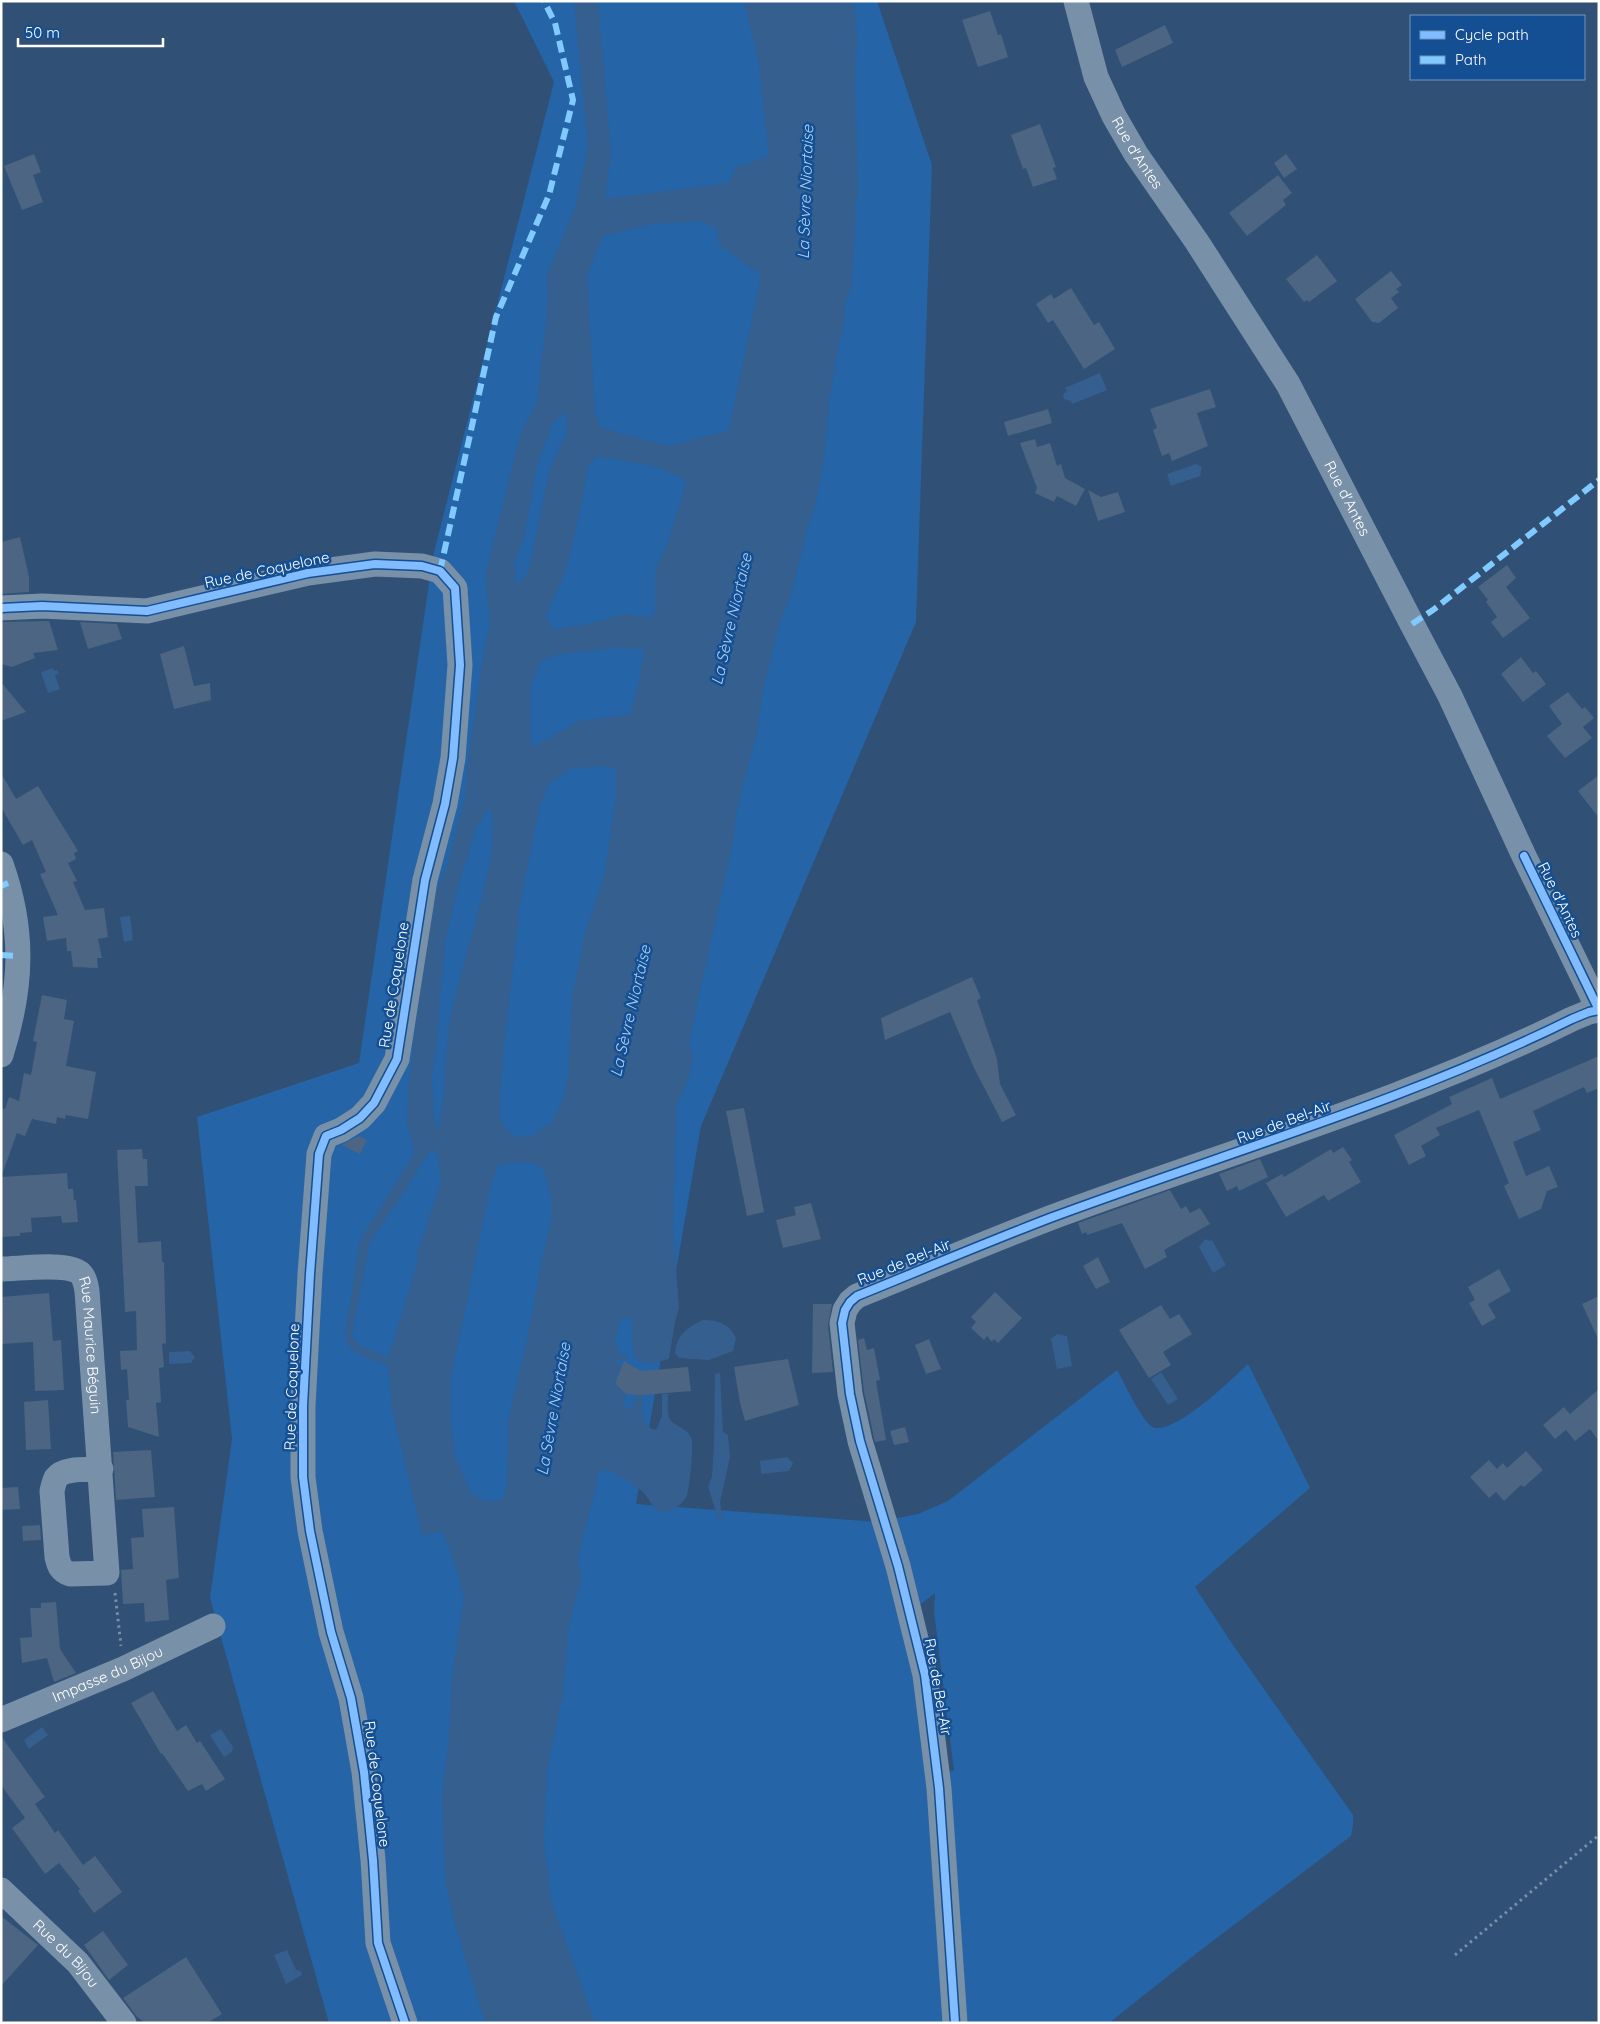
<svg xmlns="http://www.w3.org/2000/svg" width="1600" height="2024" font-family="Quicksand,sans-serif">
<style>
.green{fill:#2464a7;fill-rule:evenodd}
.water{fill:#355f8f;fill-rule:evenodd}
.building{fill:#4b6583}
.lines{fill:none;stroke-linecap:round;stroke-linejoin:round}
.path{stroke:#7890a8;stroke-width:3;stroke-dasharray:2.5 4;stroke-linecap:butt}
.minor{stroke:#7890a8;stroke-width:25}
.quiet{stroke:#80caff;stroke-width:6;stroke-dasharray:12 6;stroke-linecap:butt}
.cycleway-casing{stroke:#134f92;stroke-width:11}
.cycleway{stroke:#80bcff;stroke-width:8}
.labels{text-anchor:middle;stroke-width:5;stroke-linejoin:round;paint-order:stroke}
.street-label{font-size:15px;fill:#fff;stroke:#134f92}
.water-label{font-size:16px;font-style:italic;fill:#acd2f9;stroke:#134f92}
</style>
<rect width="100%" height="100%" fill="#305075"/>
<!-- green -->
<path class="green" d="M514,1H877L932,165L916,622L701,1126L636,1504L878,1522L918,1514L948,1501L1117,1370C1125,1384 1140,1417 1151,1426C1170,1440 1234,1377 1248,1364L1310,1488L1195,1587L1233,1645L1353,1815V1825L1351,1836L1197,1953L1109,2023H329L210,1598L232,1439L197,1117L359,1063L433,556L554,82ZM935,1593L934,1612L954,1771L930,1773L920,1706L900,1604H921Z"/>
<!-- water -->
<path class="water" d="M574,1H598L611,152L605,199L728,183L737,167L769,156L759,63L744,1H854L857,32L855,81L858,192L855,208L856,220L851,286L846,300L843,329L836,357L829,405L824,458L816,503L807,529L792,592L780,622L763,690L757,733L737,808L733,843L695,1014L696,1015L689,1040L693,1059L689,1077L676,1106L673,1228L679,1308L675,1322L669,1359L653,1363L640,1362L633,1355L632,1319L620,1318L615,1345H618V1354L628,1355L627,1359L617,1360V1363L622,1365L615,1383L626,1394L624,1403L625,1408L631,1409L636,1395H642C643,1408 640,1427 656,1430L662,1416V1394H668C668,1401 667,1410 669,1417C672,1427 690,1427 692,1441C693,1450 690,1486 687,1495C685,1502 672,1513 664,1512C653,1511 649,1498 643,1492C632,1482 616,1473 602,1469L598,1473L596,1487L578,1557V1567L582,1572L569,1628L562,1699L547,1770L544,1843L551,1901L595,2023H485L455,1924L446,1884L442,1799L449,1736L452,1678L464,1597L457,1570L443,1532L422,1535L392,1408L388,1365C372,1359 348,1355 345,1335L360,1240L415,1152L407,1124L409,1082L423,956L430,905L447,866L466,793V776L483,657L490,623L486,586V572L521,432L537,402L548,303L547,275L576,205L588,145ZM701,221L717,229L719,245L761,275L729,430L668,446L601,428L595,413L587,278L597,249L604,236L652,224ZM566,412L567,433L549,472L528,573L524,576L519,584L514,580L516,573L514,564L525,534L537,464L553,422ZM597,456L653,466L687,480L668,542L655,570V611L651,618L625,614L589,624L553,629L546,616L567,567L584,493L587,467ZM615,648L644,649L639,682L630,715L578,721L536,746L531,745L530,688L540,662L555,655ZM600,766L616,769V795L604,878L585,933L572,998L568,1077L563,1099L552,1122L530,1137L513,1136L502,1124L499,1111L503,1056L520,904L539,809L548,784L570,769ZM490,807C498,838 488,874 480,904C470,945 456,986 449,1027C443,1060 447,1095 438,1129L434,1120L432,1077L437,1044L440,999L446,938L457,890L477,826ZM433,1150L437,1152L441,1182L418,1251L417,1265L388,1358L358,1345L352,1335L370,1242L405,1191L428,1153ZM513,1162L533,1163L543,1168L551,1196V1222L542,1259L527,1341L509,1416L507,1483L503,1500L487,1501L471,1494L455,1456L451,1423V1378L491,1184L498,1166Z
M1100,373L1107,390L1072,404L1071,401L1064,399L1063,395L1067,390L1065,388Z
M1196,464L1202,467L1200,476L1171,486L1167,474Z
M53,668L54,671L57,670L59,674L55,675L60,689L48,693L41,672Z
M130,916L133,940L124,942L120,917Z
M1205,1239L1210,1241L1212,1240L1226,1265L1213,1273L1199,1247Z
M703,1320C717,1320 730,1324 736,1338L733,1351L709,1360L679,1358L675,1353C677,1335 687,1327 703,1320Z
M1057,1334L1067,1336L1072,1366L1057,1369L1051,1339Z
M190,1351L195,1357L191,1363L169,1364V1352Z
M1161,1372L1178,1399L1168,1405L1151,1379Z
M720,1373L723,1432L728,1435L730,1457L720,1502L723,1523L718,1518L708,1487L712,1476L714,1445L715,1374Z
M787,1457L793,1463L789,1471L761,1474L760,1461Z
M42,1727L48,1735L29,1749L24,1740Z
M221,1729L233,1747L232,1752L224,1757L210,1735Z
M287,1950L296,1970L301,1971L302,1975L286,1984L274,1955Z"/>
<!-- building -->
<path class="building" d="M990,11L998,35L1001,34L1008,57L978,67L962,20Z
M1165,25L1173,43L1122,67L1115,50Z
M1040,124L1056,167L1053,168L1057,179L1033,187L1026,168L1023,169L1011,135Z
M34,154L41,172L33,175L43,202L22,210L4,166Z
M1286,154L1297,169L1284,178L1274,163Z
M1278,175L1292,193L1283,200L1286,205L1247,236L1229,213Z
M1317,255L1337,281L1309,302L1307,300L1304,302L1286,279Z
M1391,271L1402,285L1396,289L1399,292L1391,298L1398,308L1379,323L1372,322L1355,299Z
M1071,288L1094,325L1099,322L1115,349L1084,369L1053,320L1048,323L1036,304L1051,294L1054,299Z
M1210,389L1216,407L1197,413L1208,446L1172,461L1169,453L1162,456L1153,430L1157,428L1150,409Z
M1048,409L1052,423L1008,436L1004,422Z
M1035,439L1037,447L1050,443L1057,466L1061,464L1065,478L1085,489L1076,506L1057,496L1054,502L1035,493L1037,488L1020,443Z
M1088,490L1101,497L1118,492L1125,512L1098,521Z
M20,537L29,577V592L1,594V542Z
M1507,565L1516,578L1506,587L1530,618L1503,638L1491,622L1497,617L1486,602L1488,600L1478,587Z
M49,621L58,650L33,653L35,658L12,667L1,664V622Z
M80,622L117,624L122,639L88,649Z
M184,646L194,686L210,683L211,700L174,709L160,654Z
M1521,657L1533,673L1536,671L1546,684L1523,702L1501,674Z
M1,682L26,712L1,721Z
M1568,692L1582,709L1585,707L1594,718L1583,727L1592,738L1565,758L1547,736L1562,724L1549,706Z
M1,773L16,799L38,786L78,851L74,853L76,859L68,863L77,881L73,882L85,910L104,908L108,937L98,939L102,958H97L98,968L73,967L71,951H67L66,938L47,941L43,917L58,915L40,874L46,872L32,840L23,845L1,807Z
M1599,775V818L1578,791Z
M972,977L981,998L977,1000L997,1059L1000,1084L1016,1115L1002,1122L974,1068L950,1012L885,1040L881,1018Z
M42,995L67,1000L64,1019L74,1021L66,1066L96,1072L88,1119L66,1115L65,1119L57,1117L56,1124L32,1119L25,1136L17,1133L3,1172H1V1108L5,1109L9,1097L19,1101L24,1073L31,1075L37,1042L33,1041Z
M1599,1056V1088L1587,1093L1584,1087L1533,1111L1541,1130L1513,1142L1526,1176L1549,1166L1558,1187L1547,1191L1541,1209L1519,1219L1504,1186L1509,1183L1479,1110L1436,1128L1440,1135L1421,1146L1426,1156L1409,1165L1394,1135L1452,1104L1449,1097L1492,1078L1500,1099Z
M744,1108L764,1212L747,1216L726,1111Z
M359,1136L367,1140L360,1154L342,1145Z
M1343,1147L1352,1160L1349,1162L1361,1182L1328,1201L1324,1195L1286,1217L1266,1183L1282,1174L1284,1177L1331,1149L1333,1153Z
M142,1149L143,1159H147L148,1186H135L138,1243L161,1241L162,1262H164L166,1343L162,1344L164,1367L159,1368L161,1402L156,1403L159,1437L128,1427L126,1400H129L127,1369L121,1370L120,1351L137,1350L136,1311L125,1312L117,1150Z
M1260,1159L1268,1177L1239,1191L1237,1186L1227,1191L1219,1174Z
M67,1173L68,1189H73L74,1200H76L78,1222L62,1223L61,1216L31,1218L32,1232L20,1233V1236L1,1237V1177Z
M1170,1190L1181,1209L1186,1206L1190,1213L1200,1208L1210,1224L1164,1250L1167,1257L1145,1269L1122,1223L1087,1235L1086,1232L1082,1234L1078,1223Z
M811,1203L821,1239L783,1248L776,1220L796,1215L794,1207Z
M1098,1257L1110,1282L1096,1289L1083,1266Z
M1499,1269L1511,1291L1488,1304L1496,1318L1482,1326L1469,1303L1475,1300L1468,1287Z
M995,1292L1022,1318L998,1343L994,1339L992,1342L987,1336L984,1340L971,1328L976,1322L971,1317Z
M49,1293L53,1341L61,1340L64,1390L35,1391L33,1342L2,1344L1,1297Z
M1599,1296V1341L1582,1304Z
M813,1304H832L828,1325L833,1372L812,1373Z
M1161,1305L1170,1319L1179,1314L1192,1334L1163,1352L1171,1365L1149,1378L1119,1330Z
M864,1338L867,1350L874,1348L880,1380L876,1381L886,1440L875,1442L864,1392L858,1340Z
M929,1339L941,1369L926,1374L915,1345Z
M788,1359L799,1405L745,1421L740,1403L734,1367Z
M624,1361L641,1371L688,1367L691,1391L642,1395L626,1394L615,1383Z
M1599,1389V1441L1590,1429L1575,1441L1566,1430L1555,1439L1543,1425L1564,1407L1570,1414Z
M48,1400L51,1449L26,1450L24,1402Z
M905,1427L909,1442L894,1445L890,1431Z
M151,1450L155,1497L116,1500L113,1452Z
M1526,1451L1543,1470L1524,1487L1521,1485L1504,1501L1496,1492L1489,1498L1470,1477L1489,1460L1497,1469L1503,1463L1507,1468Z
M18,1487L20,1509L1,1510V1488Z
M174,1507L179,1578L166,1580L169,1620L145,1622L144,1603L123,1604L121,1570L133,1569L131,1538L144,1537L142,1509Z
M40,1525L41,1540L23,1541L22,1526Z
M56,1602L60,1649L76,1673L54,1682L47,1658L22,1663L20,1638L32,1637L30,1608H41V1603Z
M153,1691L177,1731L186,1725L197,1743L200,1741L225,1779L206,1791L202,1784L188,1791L162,1753L161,1754L131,1703Z
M1,1736L45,1797L35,1804L55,1833L58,1830L83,1865L95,1856L122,1892L94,1913L78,1891L80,1889L59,1863L45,1874L12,1828L25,1818L1,1785Z
M1,1916L38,1945L1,1986Z
M103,1931L128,1965L109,1980L84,1945Z
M186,1957L222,2014L207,2023H146L137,2017L123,1998Z"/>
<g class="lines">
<!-- path -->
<path class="path" d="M115,1593L121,1646
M1455,1955L1599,1835"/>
<!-- minor -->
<g class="minor">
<path id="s1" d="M1076,1L1096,77L1114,116L1136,154L1197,242L1288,384L1412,624L1450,696L1524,856L1599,1010"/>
<path d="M1,608L42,606L147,611L308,573L375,564L422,566L440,571L455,588L460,665L453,758L445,804L425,880L397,1059L374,1103L360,1118L341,1130L326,1136L319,1154L310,1274L303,1406V1477L310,1531L331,1632L351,1698L364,1772L373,1860L378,1943L405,2023"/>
<path d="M1,864C25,931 22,988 1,1055"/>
<path id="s2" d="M1,1269C19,1269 66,1262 80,1273C85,1278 86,1285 87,1291L107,1573L70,1574C61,1571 59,1566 57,1557L52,1491C53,1487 54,1482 56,1478C64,1467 89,1470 101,1469"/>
<path id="s3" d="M1,1720L123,1669L213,1626"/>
<path id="s4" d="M1,1890L78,1963L124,2023"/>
<path d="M955,2023L939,1788L925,1675L898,1566L860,1441L850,1394L842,1323L845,1310L850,1302L857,1296C921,1270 985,1243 1050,1218C1225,1153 1404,1102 1572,1019L1589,1012L1599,1010"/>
</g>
<!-- quiet -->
<path class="quiet" d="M440,571L496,317L549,195L573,100L555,23L544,1
M1412,624L1433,610L1599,480
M1,886L8,883
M1,955L19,956"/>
<defs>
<path id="cycleway" d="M1,608L42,606L147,611L308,573L375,564L422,566L440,571L455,588L460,665L453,758L445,804L425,880L397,1059L374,1103L360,1118L341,1130L326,1136L319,1154L310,1274L303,1406V1477L310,1531L331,1632L351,1698L364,1772L373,1860L378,1943L405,2023
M1524,856L1599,1010
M955,2023L939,1788L925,1675L898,1566L860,1441L850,1394L842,1323L845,1310L850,1302L857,1296C921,1270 985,1243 1050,1218C1225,1153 1404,1102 1572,1019L1589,1012L1599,1010"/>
</defs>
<!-- cycleway casing -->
<use href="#cycleway" class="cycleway-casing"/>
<!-- cycleway -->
<use href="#cycleway" class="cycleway"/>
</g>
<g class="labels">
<!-- street labels -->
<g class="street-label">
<text dy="5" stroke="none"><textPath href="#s1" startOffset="165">Rue d'Antes</textPath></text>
<text dy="5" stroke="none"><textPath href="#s1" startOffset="570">Rue d'Antes</textPath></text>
<text transform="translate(267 570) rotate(-12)" y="5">Rue de Coquelone</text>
<text transform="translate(1560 900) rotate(64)" y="5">Rue d'Antes</text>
<text transform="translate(394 985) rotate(-81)" y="5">Rue de Coquelone</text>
<text transform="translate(1284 1122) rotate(-20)" y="5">Rue de Bel-Air</text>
<text transform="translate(904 1262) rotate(-22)" y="5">Rue de Bel-Air</text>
<text dy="5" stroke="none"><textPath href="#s2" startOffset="154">Rue Maurice Béguin</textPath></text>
<text transform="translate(292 1387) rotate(-88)" y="5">Rue de Coquelone</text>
<text dy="5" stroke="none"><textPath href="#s3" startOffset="116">Impasse du Bijou</textPath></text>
<text transform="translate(938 1687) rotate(80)" y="5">Rue de Bel-Air</text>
<text transform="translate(377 1784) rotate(83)" y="5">Rue de Coquelone</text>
<text dy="5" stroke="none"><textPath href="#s4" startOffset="91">Rue du Bijou</textPath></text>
</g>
<!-- water labels -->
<g class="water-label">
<text transform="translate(805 192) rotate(-88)" y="6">La Sèvre Niortaise</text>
<text transform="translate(731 619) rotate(-77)" y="6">La Sèvre Niortaise</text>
<text transform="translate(630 1011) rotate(-77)" y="6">La Sèvre Niortaise</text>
<text transform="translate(553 1409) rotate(-80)" y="6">La Sèvre Niortaise</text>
</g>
</g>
<!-- border -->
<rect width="1600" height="2024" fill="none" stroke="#ffffff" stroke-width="5"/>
<!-- legend -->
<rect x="1410" y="15" width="175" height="65" fill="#134f92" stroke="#7195be"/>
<rect x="1420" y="31" width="25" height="8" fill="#80bcff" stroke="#7195be"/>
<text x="1455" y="40" font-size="15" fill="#ffffff">Cycle path</text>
<rect x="1420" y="56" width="25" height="8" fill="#80caff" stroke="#7195be"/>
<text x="1455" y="65" font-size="15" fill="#ffffff">Path</text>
<!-- scale -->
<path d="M18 38v8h145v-8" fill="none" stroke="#ffffff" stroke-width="2.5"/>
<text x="25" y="38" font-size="15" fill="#ffffff" stroke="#134f92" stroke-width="4" paint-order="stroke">50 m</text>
</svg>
